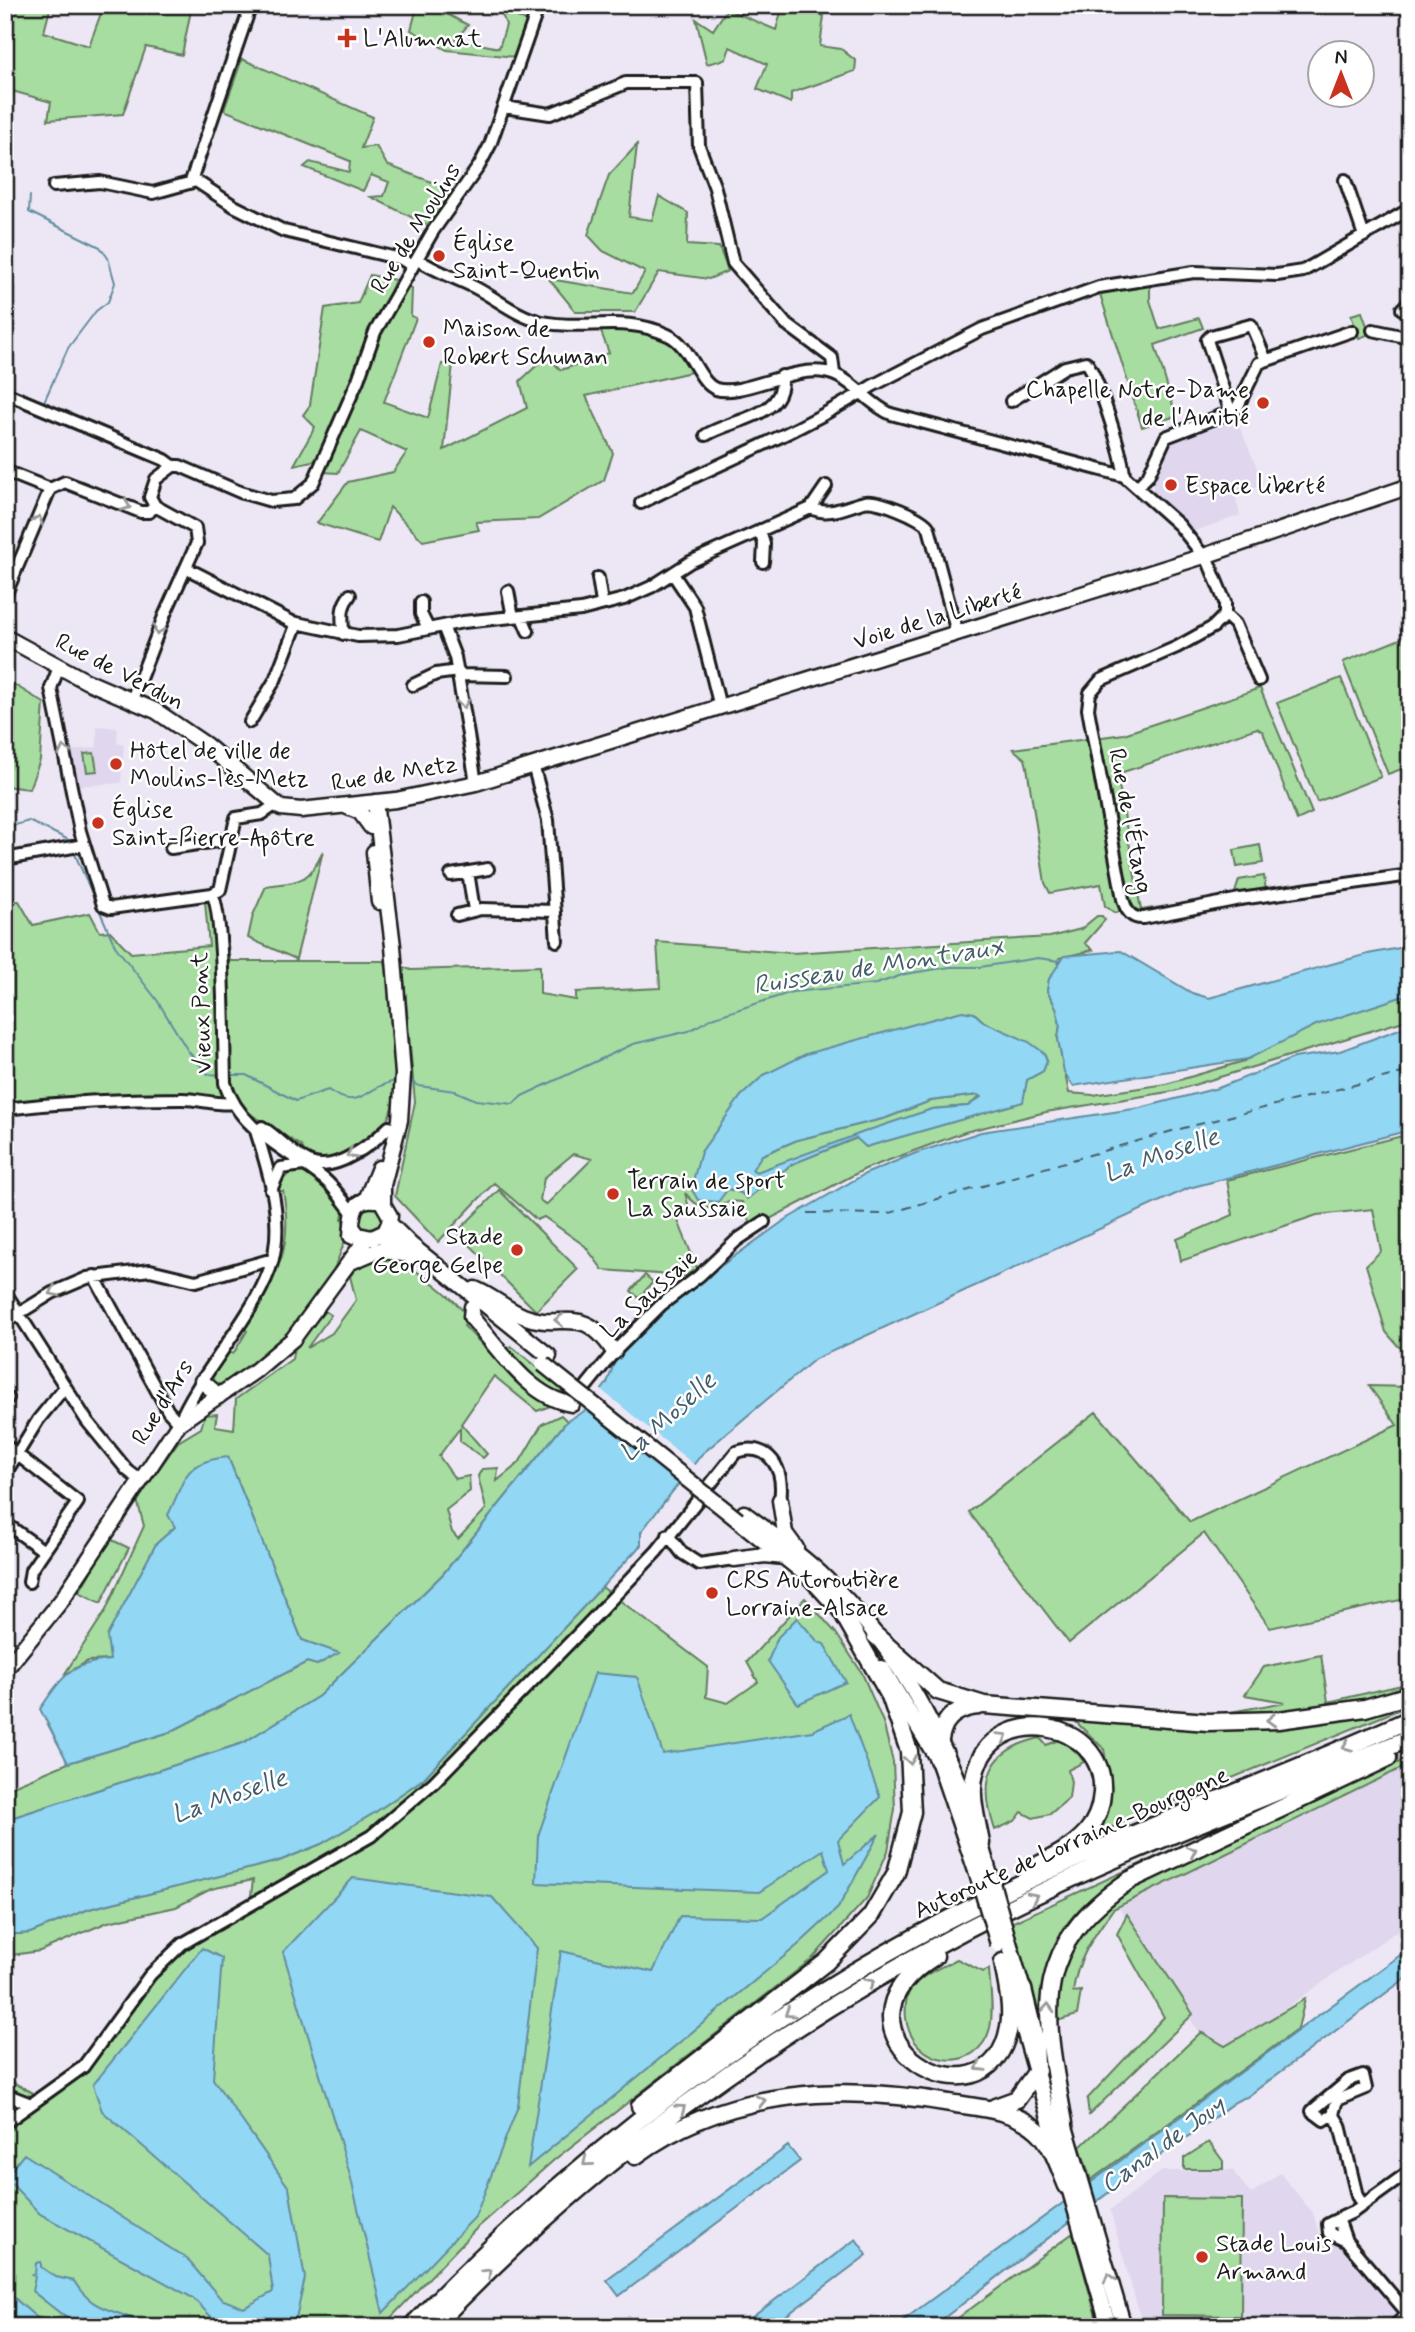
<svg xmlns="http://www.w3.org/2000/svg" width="1415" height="2332" font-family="Mynerve,sans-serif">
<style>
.built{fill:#e0d6ee}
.green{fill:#a7dda1;stroke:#627c5e;stroke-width:2;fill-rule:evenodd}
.water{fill:#92d7f4;stroke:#638c9e;stroke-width:2;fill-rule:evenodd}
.pier{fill:#ede7f5}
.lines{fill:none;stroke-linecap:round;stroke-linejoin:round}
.stream{stroke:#638c9e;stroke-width:2}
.ferry{stroke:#455d68;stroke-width:2;stroke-dasharray:9 7;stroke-linecap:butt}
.minor-casing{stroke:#1c1c1c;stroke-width:16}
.major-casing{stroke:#1c1c1c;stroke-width:19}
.highway-casing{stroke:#1c1c1c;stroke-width:21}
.minor{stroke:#fff;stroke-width:10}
.major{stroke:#fff;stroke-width:14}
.highway{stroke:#fff;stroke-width:16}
.major-bridge-casing{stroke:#1c1c1c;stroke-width:19;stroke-linecap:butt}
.major-bridge{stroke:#fff;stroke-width:14}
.oneway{stroke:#999}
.poi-dot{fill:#c8321e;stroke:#fff;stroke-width:2.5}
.labels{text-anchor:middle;stroke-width:5;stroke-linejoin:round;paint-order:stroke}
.poi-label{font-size:24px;fill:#1c1c1c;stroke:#fff;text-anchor:start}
.street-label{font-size:24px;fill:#1c1c1c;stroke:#fff}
.water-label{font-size:26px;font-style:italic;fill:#455d68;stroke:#fff}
</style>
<rect width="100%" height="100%" fill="#ede7f5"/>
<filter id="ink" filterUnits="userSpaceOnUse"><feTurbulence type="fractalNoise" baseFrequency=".0143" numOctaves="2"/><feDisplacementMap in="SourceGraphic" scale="14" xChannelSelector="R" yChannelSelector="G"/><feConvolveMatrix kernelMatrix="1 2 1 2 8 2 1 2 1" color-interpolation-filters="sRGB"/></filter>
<g filter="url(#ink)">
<!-- built -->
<path class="built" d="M1237,420L1264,485L1235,495L1240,515L1192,532L1153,493V477L1164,446Z
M97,726L118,728L117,743L124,745L121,783L76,786L68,751L97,747Z
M1410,1762V1922L1215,2057L1119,1908Z
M1232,2170L1251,2194L1280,2173L1313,2213L1318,2231L1325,2239L1340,2246L1401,2317L1389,2327H1143L1110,2210L1162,2171Z"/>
<!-- green -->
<path class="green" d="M5,5H51L44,32L89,46L104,5H192L182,55L146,47L123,114L48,120L51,102L5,89Z
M421,5H430L468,25L456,39L499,48L506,25L500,9L528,22L515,57L447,50L411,30L417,7Z
M783,5L824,16L820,46L841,49L856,61L855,71L791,93V103L757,89L767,64L730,47L726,59L707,64L696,19L713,30L727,9L776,30Z
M242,59L373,117L361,148L376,146L387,165L453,190L431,227L371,197L384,196L389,182L371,175L363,191L304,167L310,162L349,172L350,161L224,110Z
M637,145L629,217L652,220L659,196L688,213L687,245L719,247L728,271L709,279L659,272L635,312H576L549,279L633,293L645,272L603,251L588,235L609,175Z
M370,275L395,280L321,459L294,465L315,427L303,415L310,405L325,308L358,303Z
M1150,283V300L1159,329L1199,318L1203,328L1155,345L1176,416L1142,427L1100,294Z
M407,284L412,289L411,316L416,318L384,402L428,418L442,364L453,363L444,450L527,408L520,381L547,356L561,370L609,353L598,324L642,331L676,345L691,372L586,396L613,453L604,480L538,519L476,522L479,530L423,541L390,507L378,542L317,523L348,482L393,472L407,452L361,431L338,473L324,472L379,335Z
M1362,312L1370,334L1359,338L1351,315Z
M1410,635V766L1388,774L1343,662Z
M1341,678L1381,777L1317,802L1277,703Z
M5,679L44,703L40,760L29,789L5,786V759L13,736L5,722Z
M1260,688L1312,813L1297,820L1263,732L1257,728L1117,774L1141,910L1234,896L1239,880L1264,876L1266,891L1144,918L1126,909L1115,913L1105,906L1101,884L1050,893L1045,883L1027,767L1025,759L1013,749L1124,734Z
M94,753L97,771L87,772L84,754Z
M1260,845L1263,863L1237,867L1234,850Z
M323,851L296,959L248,938L253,915L266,886C299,881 309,884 323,851Z
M19,901L33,925L90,913L100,932L110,931L131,953L209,946L205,902L211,901L216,945L228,944L230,961H385C393,1004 410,1100 378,1135C366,1147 342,1157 326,1162L309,1158L301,1146L233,1103L204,1099L5,1109V902Z
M1097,916H1102L1105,920L1085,943L1093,950L1059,958L1058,968L1049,979L1047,991L1056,1007L1060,1024L1058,1039L1069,1093L1093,1095L1166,1084L1244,1061L1297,1021L1410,977V1019L1174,1091L1046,1112L965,1132L865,1169L764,1222L753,1224L746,1216L742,1202C713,1198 712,1224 685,1193L690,1211L677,1218L697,1268L685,1276L603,1270L585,1246L544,1217L537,1220L494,1183L438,1242L395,1196L415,1102L403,967L411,970L540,966V994L576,1000V992L660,988L657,942L792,953L1050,937L1081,929ZM974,1013L984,1022L1047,1061L1043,1071L1027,1080L1022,1102L866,1147L857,1138L792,1164L747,1198L741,1193L728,1189C726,1128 715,1119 764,1075ZM573,1154L592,1159L546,1205L540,1200L544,1178Z
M978,1095L981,1096L968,1106L932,1109L757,1172L752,1171V1166L762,1155L797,1140L886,1118L930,1101Z
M1410,1134V1349L1399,1347L1386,1332L1366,1265L1381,1251L1373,1209L1317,1215L1181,1261L1177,1239L1233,1215L1227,1180Z
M292,1170L315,1176L344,1208L342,1219L348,1233L331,1277L289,1334L251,1366L221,1386H216L212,1378L229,1352L233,1354L247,1331L244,1329C274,1278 295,1253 283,1191H277V1186Z
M499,1190L578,1269L536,1311L457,1232Z
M363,1206L378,1207L385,1222L376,1233L360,1229L359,1210Z
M387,1256C416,1268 452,1294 470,1320L464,1326L493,1356L511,1346L568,1392L566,1400L537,1411L494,1376L461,1424L487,1454L483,1458L460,1441V1428L439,1456L455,1479L469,1476L470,1491L446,1510L452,1532L458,1539L486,1509L478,1476L482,1469L498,1468L497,1481L519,1463L542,1424L561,1415L567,1421L443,1574L319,1696L243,1743L5,1820V1790L8,1788L68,1763L170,1732L307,1662L317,1665L338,1653L302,1640L228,1457L176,1527L156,1544L111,1660L88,1661L64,1675L106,1610L144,1526L137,1500L178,1442L201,1428L205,1415L217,1414L215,1426L234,1429L236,1399L292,1359L294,1347L325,1311L331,1315L307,1348L332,1333L356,1300L350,1276L359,1265Z
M645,1275L653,1282L639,1298L631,1291Z
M1369,1386L1410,1387V1598L1270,1628L1204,1533L1069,1643L969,1512L1096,1412L1190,1522L1397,1425Z
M110,1539L129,1548L101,1603L79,1592Z
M602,1587L708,1667L706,1697L728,1703L758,1682L747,1662L805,1598L836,1633L862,1673L883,1722L893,1762L895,1809L888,1851L867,1898L812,1959L554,2160L475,2230L382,2327H5V2078L42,2098L83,2067L150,1975L182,1944L250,1903L253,1880L211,1889L176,1907L108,1922L40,1951L5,1956V1935L30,1933L89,1909L279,1861L321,1844L374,1813L423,1779Z
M1321,1655L1328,1702L1410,1683V1691C1349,1709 1288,1716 1225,1713L1285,1702L1245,1695L1264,1667Z
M1410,1705L1098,1833L1110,1787L1104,1749L1075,1721L1279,1729Z
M1040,1738L1046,1745L1059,1740L1076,1751L1084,1762L1068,1770L1071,1782L1069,1798L1050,1814L1033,1818L1022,1812L1015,1821L995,1830C979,1782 986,1750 1040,1738Z
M1410,1757V1764L1113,1909C1094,1936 1077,1958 1073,1992L1081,1991L1077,2015L1054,2022C1052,1985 1068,1949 1090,1920C1098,1909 1113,1900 1124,1891Z
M1236,1820L1237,1823C1178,1850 1102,1872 1064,1928C1048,1951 1044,1982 1038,2010L1011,1923Z
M1127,1914L1193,2014L1089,2115L1087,2099L1164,2017L1117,1934Z
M957,1959L983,1972L989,1969C990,1988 994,2010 990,2028C978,2075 912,2068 906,2018C905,2008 905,1996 912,1988C922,1974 942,1967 957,1959Z
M1305,1999L1298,2029L1091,2180L1080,2147L1201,2032L1225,2046Z
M1209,2142L1223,2161V2169H1184V2158Z
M1163,2198L1242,2199L1241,2316L1162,2315Z
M1073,2233L1099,2327H946Z"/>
<!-- water -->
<path class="water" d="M1410,946V994L1316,1025L1248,1059L1073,1086L1064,1072L1058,1039L1060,1024L1056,1007L1047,991L1049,979L1064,956L1121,951L1192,993L1209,998L1368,954Z
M962,1011L974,1013L984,1022L1029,1042L1044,1053L1047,1061L1043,1071L1027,1080L1023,1102L866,1147L856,1138L792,1164L747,1199L741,1193L728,1189L718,1202L698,1200L691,1188L701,1152L741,1096L764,1075L806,1054ZM978,1095L981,1097L968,1106L932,1109L872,1129L757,1172L752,1170L762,1155L797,1140L886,1118L930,1101Z
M1410,1025V1130L1189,1188L815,1359L702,1454L641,1532V1545L423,1779L374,1813L321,1844L279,1861L89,1909L30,1933L5,1935V1820L243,1743L319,1696L443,1574L567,1421L586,1410L607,1383L614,1364L626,1347L672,1301L785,1220L865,1174L916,1153L981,1132L1140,1108L1218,1088L1294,1058L1340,1051Z
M228,1457L302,1640L339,1653L317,1665L307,1662L170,1732L68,1763L40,1709C62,1677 70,1663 110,1660L107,1636L156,1544L175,1527L168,1515C187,1477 182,1462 228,1457Z
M797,1618L818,1642L824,1644L846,1682L798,1704L768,1661L778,1637Z
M595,1673L637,1677L663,1754L812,1731L849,1714L880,1797L838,1840L844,1864L879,1834L838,1908L798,1945L528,2167L561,1951L653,1972L680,1916L762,1918L829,1870L823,1850L759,1892L536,1883L538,1836Z
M353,1878L492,1897L537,1948L518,2106L475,2217L383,2313L350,2175L283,1952Z
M202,1948L222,1958L213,2079L289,2188L305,2278L294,2327H221L193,2298L40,2214L5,2177L24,2154L187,2259L221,2299L244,2308L273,2292L268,2255L102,2111L93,2085Z
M1410,1948V1975L1247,2097C1232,2100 1213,2120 1199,2129C1107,2190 1020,2261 932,2327H894Z
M788,2146L800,2161L619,2296L607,2280Z
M856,2239L867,2255L771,2327H739Z
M41,2262V2267L56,2277L74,2281C94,2315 117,2307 148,2327H78L32,2291L35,2277L32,2275L35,2274L36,2263Z
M5,2289C19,2303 33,2314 47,2327H5Z"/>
<!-- pier -->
<path class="pier" d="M599,1388L697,1467L683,1484L585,1405Z"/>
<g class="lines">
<!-- stream -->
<path class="stream" d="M30,196L29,212L100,247L108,258L115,283L108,302L96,311L68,348L43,404
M5,828L29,821L67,839L69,843
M74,852L115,946L157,1000L188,1051L208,1074L221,1075
M230,1075H246L296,1101L328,1090C362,1113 364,1086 396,1081
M408,1080L419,1086L455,1091L476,1100L513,1104L522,1096L633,1044L689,1031L712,1018L792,992L876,984L905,974L950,967H980L1038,958L1059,961"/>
<!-- ferry -->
<path class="ferry" d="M808,1213L886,1214L1172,1131L1410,1071"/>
<defs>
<path id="minor" d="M504,107L550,114L626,83H697L699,146L715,188L733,263L785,323L832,358L834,373
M1345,180L1364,236
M191,181L251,5
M54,186L100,182L153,193L196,181L234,206L284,231L401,259L413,266
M419,260C436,272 457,278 476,288C497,299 518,317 542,322C585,331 623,314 668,335C691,345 698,383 716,389C742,397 791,366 825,372C851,376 867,404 891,414L1124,476L1179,525L1209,563L1225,602V615
M1402,309L1410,301
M1373,330L1410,338
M5,393L165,460L173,466
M1011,401L1065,367L1086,362C1097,373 1124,459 1124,476
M1231,413L1207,340L1211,336L1251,325L1266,360
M706,435C734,418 785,418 782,376
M173,466H180L240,492L271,501L294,499L313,483L358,380L375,332L433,231L479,166L490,145L539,5
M5,471L50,489
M1138,486L1148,476L1166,437L1236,410L1259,363L1352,331
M50,489L65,482L141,512H149L155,506
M641,503C718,463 799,433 872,386L982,329L1099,287L1194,272L1277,275L1303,271L1410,209
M811,508C829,517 847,506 864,502C877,499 923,517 929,528L957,633
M760,530L764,544L763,562
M186,568L292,622L358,636L398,635L463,622L581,610L624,599L651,587L690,562L811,508L826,486
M673,574L695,607L720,707
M598,578L602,603
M508,591L513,617
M5,596L50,489
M421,602V614L428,628
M1225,615L1213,627L1177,647L1101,680L1090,693L1088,709L1123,899C1126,911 1131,919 1144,918L1240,899L1410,875
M1225,615L1235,624L1259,680
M522,617L528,631
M443,626L455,657L476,783
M343,634C343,618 339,609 350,595
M59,667L51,688L80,831L103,905L111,908L212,894L220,890L236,818L262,814L275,805
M458,675L507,676
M413,685L436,674L458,671
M131,702L165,614L197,543L195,528L155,506L150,497L156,479L173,466
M250,722L275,680L297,623
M533,765L548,820L557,941
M171,848L231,839
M5,859L84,845
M468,872L474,910
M451,875L488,869
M212,894C224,911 224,1053 225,1083C239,1131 289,1150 324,1179C335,1188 343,1201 352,1212
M457,915L481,909L555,911
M5,1109C64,1102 121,1099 180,1099C196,1098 219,1106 233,1103
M262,1127C278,1137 294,1156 311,1163C336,1173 373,1143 389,1127
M271,1190L281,1168L303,1165
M94,1276L168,1411L179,1423C201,1368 268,1303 275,1248C281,1210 267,1166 256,1131
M5,1292L87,1421L127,1470L140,1480
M5,1322L52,1293L87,1278L150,1270L196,1281L273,1259
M576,1399L614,1352L661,1305L699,1276L737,1240L764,1222
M5,1400L8,1398
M5,1445L78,1502L31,1570L29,1582
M5,1474L38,1420L64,1388
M5,1523L44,1551
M668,1535L682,1553L699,1564L734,1559
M1410,2038L1407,2041L1410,2042
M5,2094L31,2104
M1333,2114L1324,2120L1312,2111L1349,2080L1363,2075L1366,2088L1337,2100L1333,2114L1340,2125L1357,2196L1363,2205
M5,2123L83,2067L150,1975L182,1944L371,1836L434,1782L584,1628L657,1551L736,1452C770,1441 785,1470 780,1500
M1334,2221L1340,2224L1346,2241L1410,2316
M1346,2241L1329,2233L1328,2224L1353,2212L1410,2171
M1393,2327L1408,2314"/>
<path id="major" d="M5,637L86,681L156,711L206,745L281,808L301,810L396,800L476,783L1204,556L1410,486
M345,806L360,812L371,827
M374,852L379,902
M366,1200L379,1168
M389,1223L411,1245L549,1356
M352,1227L358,1235L372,1238L385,1232L389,1223L390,1216L383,1204V1185L400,1120L403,1074L393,946L375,802
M381,1235L411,1257
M351,1236C353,1218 350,1197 376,1200
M353,1261L379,1250L403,1254
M475,1289C492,1296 506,1309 523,1316C562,1332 582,1301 614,1352
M472,1307L471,1317C498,1347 529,1398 572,1404
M202,1381L219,1396
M780,1500L785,1533L796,1548
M744,1513C769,1532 796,1551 820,1573C904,1651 958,1762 989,1872
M738,1520L810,1578L846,1617
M734,1559L765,1555L784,1557
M882,1668L938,1760L978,1877
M5,1670L61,1601L179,1423L255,1371L293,1339L367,1238
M1008,1939L1026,2000
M1013,1992L1109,2327
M1061,2113L1124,2327"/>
<path id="highway" d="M875,1635L938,1691L984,1705L1208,1722L1279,1720L1365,1708L1410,1695
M938,1760C939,1730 944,1709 979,1706
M981,1843C977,1821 969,1795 975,1773C993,1701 1107,1719 1102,1793C1101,1807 1096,1822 1086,1833C1071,1850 1048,1860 1028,1870
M935,1956C810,2034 989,2140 1009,2027C1013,2006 1006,1983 1003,1962
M1023,1989L1035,2039L1036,2066
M640,2106L826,1962L871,1916L896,1873L912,1812L909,1751L890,1696L841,1610
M995,2107L1017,2099L1037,2071
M1064,2123C1045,2016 1026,1950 1130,1880L1388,1758
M635,2156C729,2087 845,2084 956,2104C983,2108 1016,2111 1037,2130C1052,2143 1059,2167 1067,2186
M411,2327C583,2147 786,1995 1011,1888C1142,1826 1279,1779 1410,1719
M433,2327C587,2165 771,2031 969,1928C1111,1854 1262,1800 1410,1738"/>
</defs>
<!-- minor casing -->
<use href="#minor" class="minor-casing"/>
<!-- major casing -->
<use href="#major" class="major-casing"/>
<!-- highway casing -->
<use href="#highway" class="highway-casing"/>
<!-- minor -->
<use href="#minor" class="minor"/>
<!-- major -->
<use href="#major" class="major"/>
<!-- highway -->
<use href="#highway" class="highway"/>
<defs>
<path id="major-bridge" d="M543,1364L738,1520
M989,1872L1008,1939
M978,1877L998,1944"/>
</defs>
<!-- major-bridge casing -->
<use href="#major-bridge" class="major-bridge-casing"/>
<!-- major-bridge -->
<use href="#major-bridge" class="major-bridge"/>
</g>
<!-- one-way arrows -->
<defs><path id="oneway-chevron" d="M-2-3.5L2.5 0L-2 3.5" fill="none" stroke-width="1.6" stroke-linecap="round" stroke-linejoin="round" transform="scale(1.75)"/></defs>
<g class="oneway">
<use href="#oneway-chevron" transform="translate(126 506) rotate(21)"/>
<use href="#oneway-chevron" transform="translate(38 520) rotate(-69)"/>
<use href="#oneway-chevron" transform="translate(158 630) rotate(112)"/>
<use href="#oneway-chevron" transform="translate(463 704) rotate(82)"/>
<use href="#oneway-chevron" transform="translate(64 750) rotate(-103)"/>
<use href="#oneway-chevron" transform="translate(351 1154) rotate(154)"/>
<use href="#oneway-chevron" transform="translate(54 1292) rotate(153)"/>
<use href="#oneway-chevron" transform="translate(559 1320) rotate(-178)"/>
<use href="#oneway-chevron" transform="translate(1271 1720) rotate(178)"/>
<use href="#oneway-chevron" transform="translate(1003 1737) rotate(-32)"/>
<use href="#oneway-chevron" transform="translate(1347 1746) rotate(158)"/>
<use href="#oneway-chevron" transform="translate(910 1760) rotate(82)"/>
<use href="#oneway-chevron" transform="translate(1192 1851) rotate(-25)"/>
<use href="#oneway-chevron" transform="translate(1033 1897) rotate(-26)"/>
<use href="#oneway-chevron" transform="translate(870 1983) rotate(-30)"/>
<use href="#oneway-chevron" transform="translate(1048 2008) rotate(-87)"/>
<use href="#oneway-chevron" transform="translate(789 2013) rotate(146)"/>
<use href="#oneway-chevron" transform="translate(980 2067) rotate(149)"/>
<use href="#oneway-chevron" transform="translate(761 2101) rotate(-13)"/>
<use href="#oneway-chevron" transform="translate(681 2109) rotate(-37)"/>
<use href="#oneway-chevron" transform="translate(587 2162) rotate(140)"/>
<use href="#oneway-chevron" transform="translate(487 2273) rotate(-44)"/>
<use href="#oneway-chevron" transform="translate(1109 2278) rotate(-106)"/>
</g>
</g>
<!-- markers -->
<g class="poi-dot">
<path d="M343.5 27.5h7v7h7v7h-7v7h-7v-7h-7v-7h7z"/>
<circle cx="439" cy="256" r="7"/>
<circle cx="429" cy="342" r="7"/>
<circle cx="1263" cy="403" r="7"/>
<circle cx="1171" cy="485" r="7"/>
<circle cx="116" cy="764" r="7"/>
<circle cx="98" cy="823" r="7"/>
<circle cx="613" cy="1194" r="7"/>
<circle cx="517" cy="1250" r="7"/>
<circle cx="712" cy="1593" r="7"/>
<circle cx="1202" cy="2257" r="7"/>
</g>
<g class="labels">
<!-- poi labels -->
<g class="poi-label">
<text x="363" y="46">L'Alumnat</text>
<text x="453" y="250">Église<tspan x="453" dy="28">Saint-Quentin</tspan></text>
<text x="443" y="336">Maison de<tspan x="443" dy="28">Robert Schuman</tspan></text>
<text x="1249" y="397" text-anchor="end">Chapelle Notre-Dame<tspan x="1249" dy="28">de l'Amitié</tspan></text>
<text x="1185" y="493">Espace liberté</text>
<text x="130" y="758">Hôtel de ville de<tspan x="130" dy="28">Moulins-lès-Metz</tspan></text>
<text x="112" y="817">Église<tspan x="112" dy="28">Saint-Pierre-Apôtre</tspan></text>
<text x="627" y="1188">Terrain de sport<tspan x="627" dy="28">La Saussaie</tspan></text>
<text x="503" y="1244" text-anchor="end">Stade<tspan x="503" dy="28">George Gelpe</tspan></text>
<text x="726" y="1587">CRS Autoroutière<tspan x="726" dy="28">Lorraine-Alsace</tspan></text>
<text x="1216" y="2251">Stade Louis<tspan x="1216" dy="28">Armand</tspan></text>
</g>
<!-- street labels -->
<g class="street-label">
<text transform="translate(415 228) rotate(-58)" y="8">Rue de Moulins</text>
<text transform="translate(937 616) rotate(-17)" y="8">Voie de la Liberté</text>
<text transform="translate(120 671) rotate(27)" y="8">Rue de Verdun</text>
<text transform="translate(394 773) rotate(-9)" y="8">Rue de Metz</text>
<text transform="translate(1131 821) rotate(79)" y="8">Rue de l'Étang</text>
<text transform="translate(201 1013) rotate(-92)" y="8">Vieux Pont</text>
<text transform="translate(649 1293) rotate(-42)" y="8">La Saussaie</text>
<text transform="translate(162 1402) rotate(-58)" y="8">Rue d'Ars</text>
<text transform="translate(1071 1842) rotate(-24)" y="8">Autoroute de Lorraine-Bourgogne</text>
</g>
<!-- water labels -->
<g class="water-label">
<text transform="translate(878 965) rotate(-9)" y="9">Ruisseau de Montvaux</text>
<text transform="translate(1161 1154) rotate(-19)" y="9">La Moselle</text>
<text transform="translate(667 1416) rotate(-42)" y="9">La Moselle</text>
<text transform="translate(229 1795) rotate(-19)" y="9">La Moselle</text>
<text transform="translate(1162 2144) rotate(-36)" y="9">Canal de Jouy</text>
</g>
</g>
<!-- margin -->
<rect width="1415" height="2332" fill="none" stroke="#fff" stroke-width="28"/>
<rect x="14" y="14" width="1387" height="2304" fill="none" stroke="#1c1c1c" stroke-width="2.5" filter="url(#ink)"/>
<!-- north arrow -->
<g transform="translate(1341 74)"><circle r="33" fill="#ffffff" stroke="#a4a4a4" stroke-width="2"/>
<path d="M0-5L12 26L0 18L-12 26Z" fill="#c8321e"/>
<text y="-10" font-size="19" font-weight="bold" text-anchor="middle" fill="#1c1c1c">N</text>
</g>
</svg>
